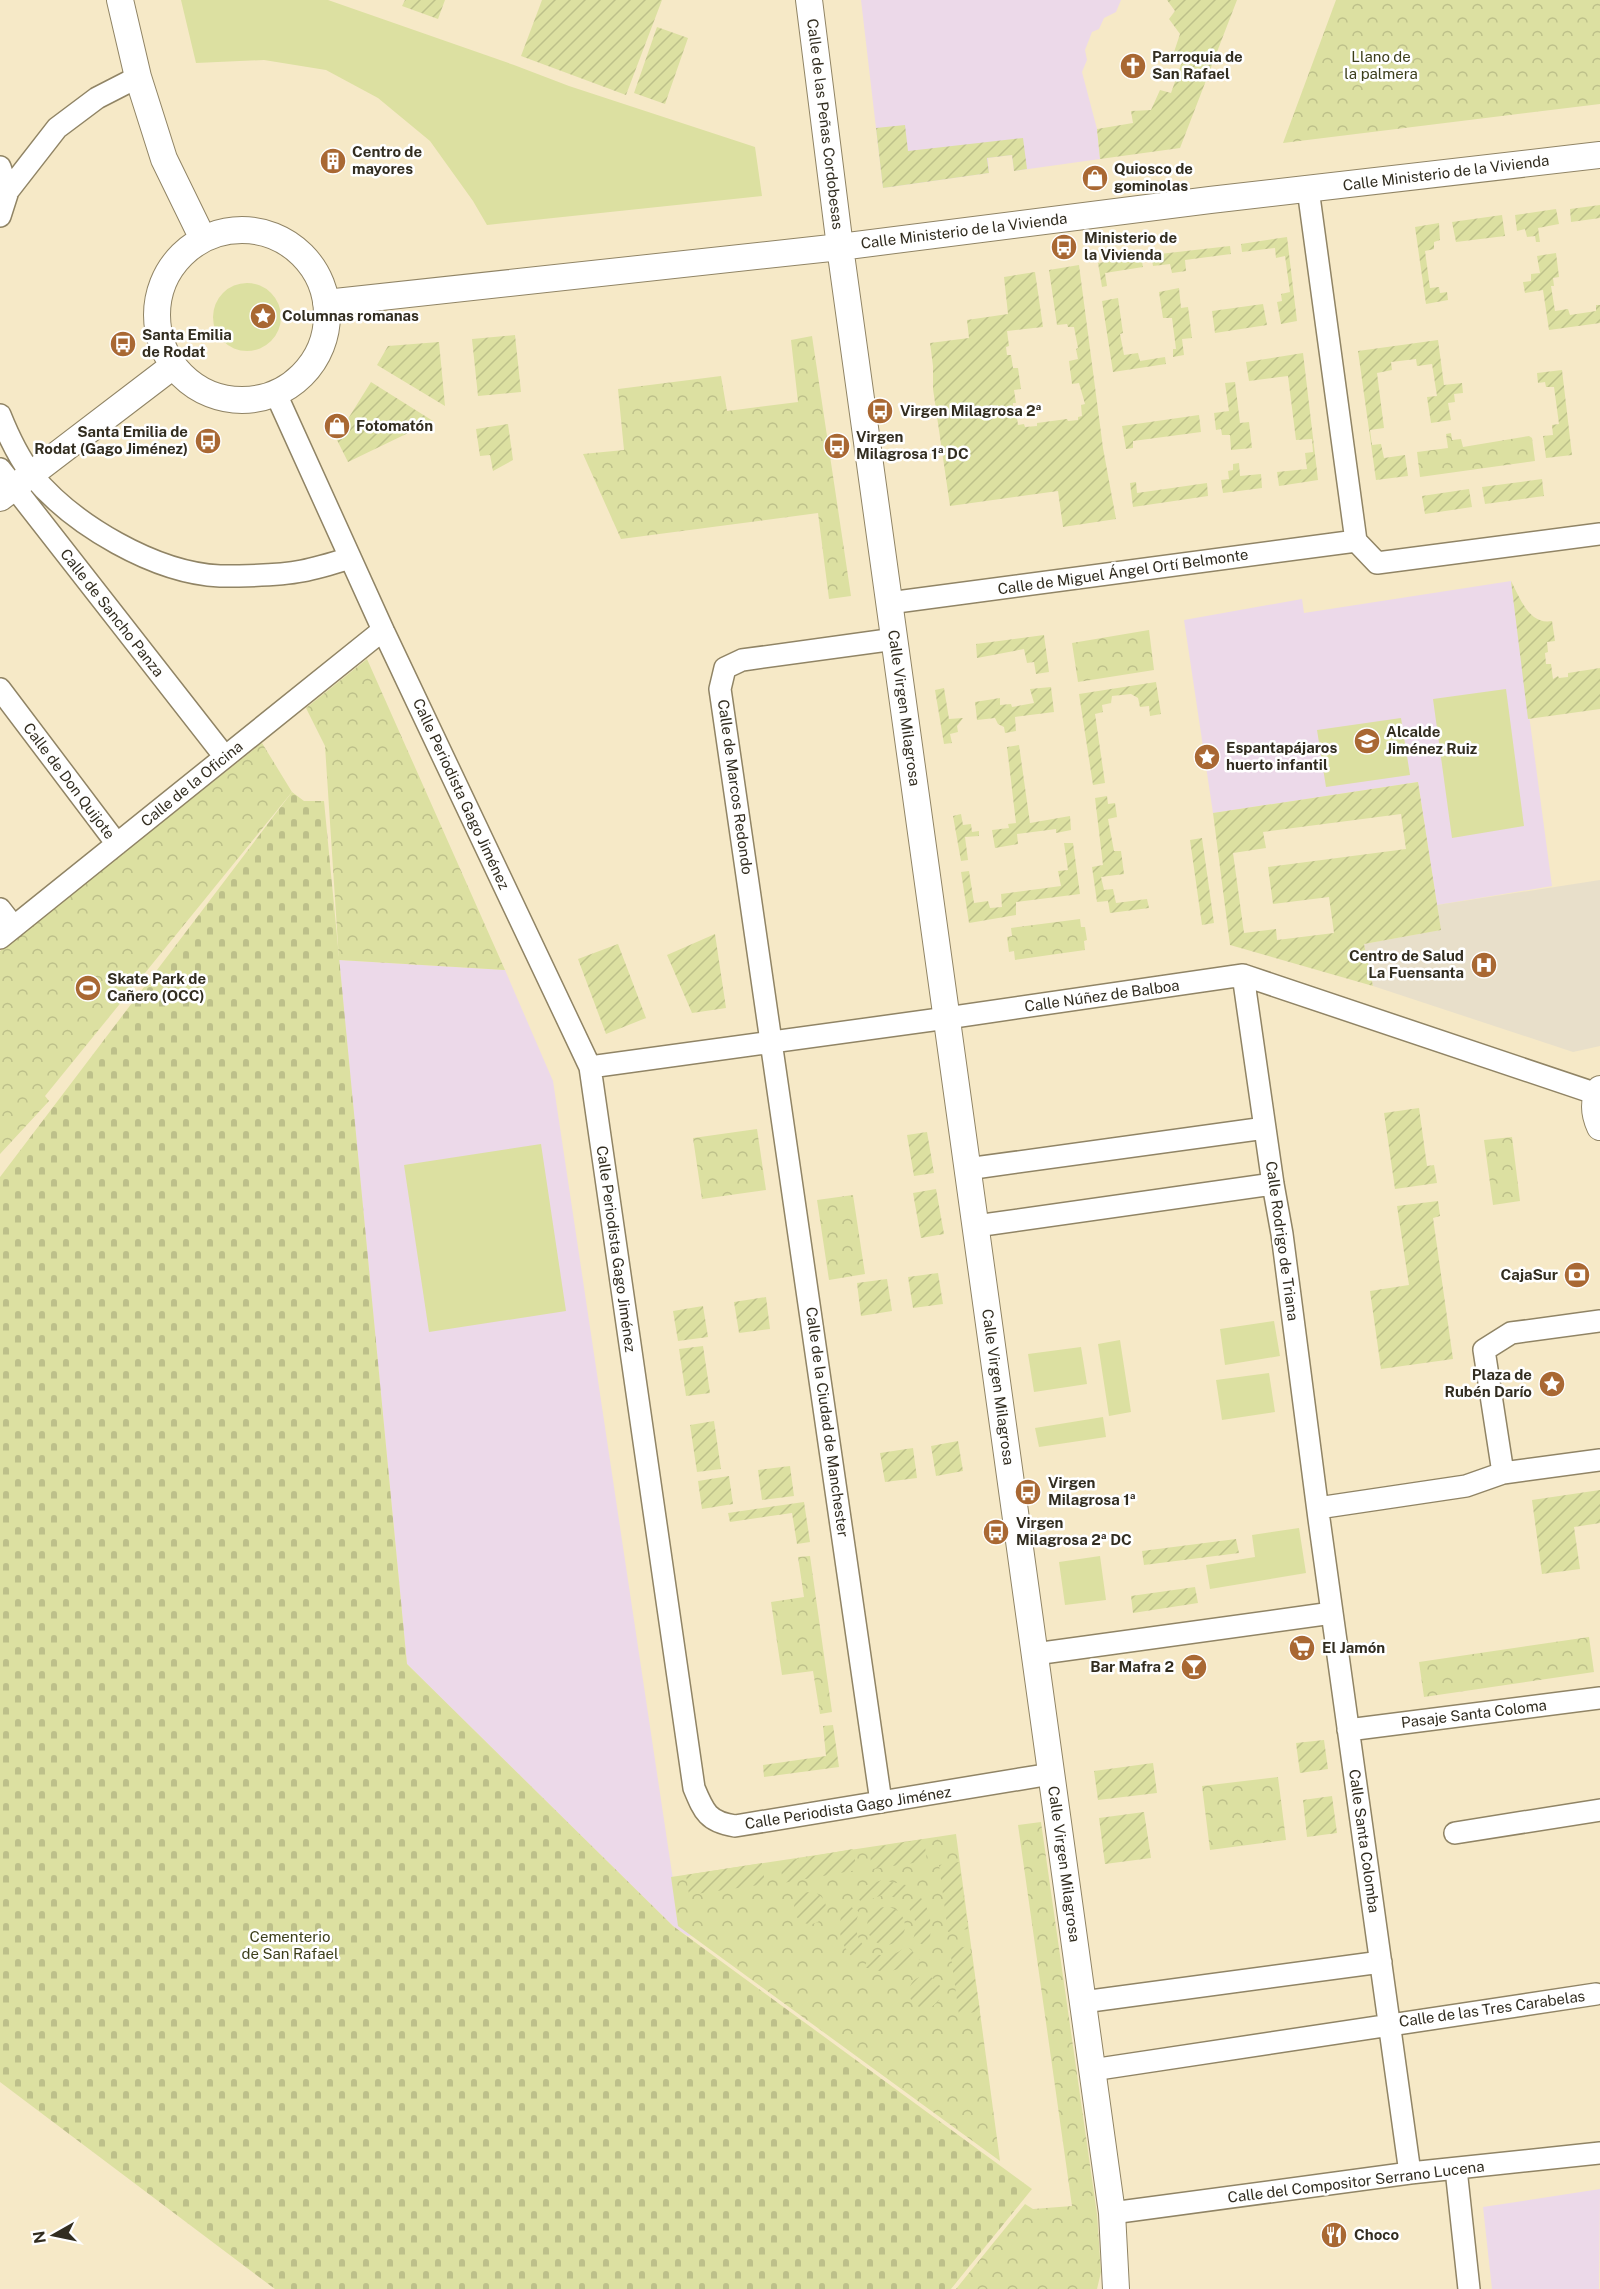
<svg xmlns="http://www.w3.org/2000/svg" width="1600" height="2289" font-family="'Public Sans',sans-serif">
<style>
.education{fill:#ecd9e9}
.medical{fill:#e8dfca}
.grass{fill:#dce0a1}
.cemetery{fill:url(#cemetery-stones)}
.park{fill:url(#park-crowns)}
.garden{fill:url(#garden-furrows);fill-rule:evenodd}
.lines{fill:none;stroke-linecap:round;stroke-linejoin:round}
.minor-casing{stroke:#908465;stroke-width:24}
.tertiary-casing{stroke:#908465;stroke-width:28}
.minor{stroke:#fff;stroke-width:21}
.tertiary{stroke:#fff;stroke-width:26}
.labels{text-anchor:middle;stroke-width:5;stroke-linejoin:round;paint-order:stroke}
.poi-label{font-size:15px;font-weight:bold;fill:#322d20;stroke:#fff;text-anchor:start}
.park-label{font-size:15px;fill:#3c3e1a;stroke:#fff}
.street-label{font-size:15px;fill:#322d20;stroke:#fff}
</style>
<defs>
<pattern id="cemetery-stones" width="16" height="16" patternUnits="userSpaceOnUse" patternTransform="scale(1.5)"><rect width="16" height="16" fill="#dce0a1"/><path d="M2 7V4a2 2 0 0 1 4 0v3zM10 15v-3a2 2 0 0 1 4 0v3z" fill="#bdc08a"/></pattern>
<pattern id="park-crowns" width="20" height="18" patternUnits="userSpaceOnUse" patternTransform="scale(1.5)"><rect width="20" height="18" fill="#dce0a1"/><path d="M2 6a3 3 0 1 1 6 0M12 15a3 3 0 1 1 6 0" fill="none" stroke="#bdc08a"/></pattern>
<pattern id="garden-furrows" width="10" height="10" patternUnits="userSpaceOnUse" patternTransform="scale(1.5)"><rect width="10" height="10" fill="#dce0a1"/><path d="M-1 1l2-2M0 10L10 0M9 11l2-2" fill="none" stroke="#bdc08a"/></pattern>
</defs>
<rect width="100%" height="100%" fill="#f6e9c7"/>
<!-- education -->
<path class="education" d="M861,0H1121L1116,12L1104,18L1099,29L1092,32L1085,50L1087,60L1082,72L1097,129L1100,159L1014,171L1012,155L988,158L989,173L883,188Z
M1511,581L1552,886L1437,905L1418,782L1213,813L1184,620L1302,599L1304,613Z
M339,960L505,970L553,1081L678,1913L709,1933L688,1936L673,1926L407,1664Z
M1600,2189L1599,2289H1492L1483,2207Z"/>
<!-- medical -->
<path class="medical" d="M1600,880V1046L1573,1052L1373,986L1364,944L1440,930L1437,905Z"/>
<!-- grass -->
<path class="grass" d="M181,0H328L514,65L569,86L755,147L762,196L487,225L473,201L430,141L378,98L326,70L264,60L196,63Z
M213 317a34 34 0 1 1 68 0a34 34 0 1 1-68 0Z
M1506,689L1524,826L1452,838L1433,699Z
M1401,718L1410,775L1326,787L1317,730Z
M541,1144L566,1311L429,1332L404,1165Z
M1274,1321L1280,1356L1225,1365L1220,1329Z
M1120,1340L1131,1412L1109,1416L1098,1344Z
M1081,1347L1087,1384L1034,1392L1028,1354Z
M1269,1373L1275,1412L1222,1420L1216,1380Z
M1103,1417L1106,1437L1039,1447L1035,1428Z
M1299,1528L1306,1573L1210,1589L1206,1565L1255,1557L1252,1535Z
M1100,1556L1106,1600L1065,1605L1059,1562Z"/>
<!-- cemetery -->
<path class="cemetery" d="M292,792L304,801H324L407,1664L673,1926L1032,2189L951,2289H275L0,2082V1177Z"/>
<!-- park -->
<path class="park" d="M1336,0H1600V104L1283,143Z
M812,336L851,596L829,599L818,513L621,539L583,454L624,450L618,389L721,376L727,411L798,402L791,340Z
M1451,433L1452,440L1461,439L1463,447L1529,436L1532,438L1535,461L1420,477L1417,452L1448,448L1446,434Z
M1149,630L1154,670L1078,682L1072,643Z
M367,659L505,970L339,960L325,746L306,708Z
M262,743L292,792L45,1096L49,1101L0,1154V951Z
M1080,919L1081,927H1085L1087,940L1084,941L1085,950L1015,960L1014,951L1009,952L1007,937L1012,936L1011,928Z
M757,1129L766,1190L702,1199L693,1138Z
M1512,1137L1520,1201L1493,1205L1484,1140Z
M853,1195L865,1274L829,1280L817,1200Z
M810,1556L832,1712L820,1714L813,1671L782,1675L771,1602L804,1597L798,1557Z
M1589,1637L1594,1672L1424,1697L1419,1662Z
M1278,1777L1286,1840L1210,1850L1202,1786Z
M1041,1822L1097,2214L1101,2272L1097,2289H956L1025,2204L1033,2209L1072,2206L1018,1825Z
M956,1834L1000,2161L678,1926L671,1877Z"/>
<!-- garden -->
<path class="garden" d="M405,0H445L438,19L402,6Z
M542,0H662L626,95L521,56Z
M1167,0H1237L1180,148L1100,159L1097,129L1133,123L1131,111L1151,110L1160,90L1171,93L1183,59L1173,55L1180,34L1169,19L1175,11Z
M657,27L688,38L665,104L634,93Z
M905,125L908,151L1023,138L1027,169L1014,171L1012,155L987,158L989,173L883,188L876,128Z
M1600,205V218L1571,222L1570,209Z
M1556,209L1559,224L1538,228L1540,242H1536L1535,236L1527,237L1525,229L1517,231L1515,215Z
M1502,215L1505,236L1456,242L1452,222Z
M1439,223L1440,240L1434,242V249L1425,251L1430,288L1439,287L1440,293L1447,292L1448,300L1426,304L1415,227Z
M1287,237L1297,321L1281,324L1277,302L1282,301L1281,294L1290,292L1285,256L1276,258L1275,248L1242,252L1241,244Z
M1230,246L1231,254L1185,260L1186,271L1172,273L1170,264L1153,266L1151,255Z
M1556,253L1559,277L1553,278L1554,286H1551L1555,311L1568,309L1570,315L1596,311V305H1600V323L1549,330L1543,290L1525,293L1523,282L1531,281V274L1540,273L1537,256Z
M1141,257L1143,267L1105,273L1107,286L1102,287L1098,263Z
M1079,265L1103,448L1116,519L1063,527L1058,491L950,506L933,389V366L930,343L969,338L967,320L1008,314L1004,277L1035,272L1043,327L1007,331L1009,346L1006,347L1007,355H1011L1013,368H1018L1021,389L1014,390L1016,403H1013V411H1016L1018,425L1024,424L1025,427L1037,426V423L1067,419L1068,421L1078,420V417L1082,416L1081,405L1085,404L1079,383L1072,384L1069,361L1078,359L1076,349L1078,348L1074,327H1068L1067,324L1057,325L1049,270Z
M1179,288L1181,308L1188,307L1192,338L1182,339L1184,355L1173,357V349H1176L1172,318H1163L1159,292Z
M1118,298L1123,333L1120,334L1124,355L1138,353L1140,361L1165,357L1166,364L1113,372L1102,301Z
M1263,304L1267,325L1215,333L1212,311Z
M515,335L521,392L478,396L472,339Z
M1438,340L1444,385L1462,383L1463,393L1454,394L1455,402L1448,403L1451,420L1431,423L1427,397L1437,396L1432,364L1417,366L1416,359L1391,362L1392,370L1377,373L1384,428L1370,430L1372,445L1381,444L1384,458L1405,455L1408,476L1376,480L1358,351Z
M439,342L445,406L377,365L388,346Z
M1303,353L1318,480L1279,486L1277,472L1307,469L1305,453L1313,452L1312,439L1296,440L1288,376L1249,381L1246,362Z
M1562,370L1572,455L1546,458L1543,436L1553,435L1552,425L1559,424L1554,387H1546L1545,382L1538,383L1537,373Z
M371,382L433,421L348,462L336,438Z
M1235,382L1240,423L1249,422L1252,448L1231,450L1230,435H1222L1221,429L1216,430L1214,413L1229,411L1225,383Z
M1199,415L1201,432L1133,441V448L1126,449L1122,426Z
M508,424L513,460L493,471L490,455L480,456L476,429Z
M1239,463L1240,476L1261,474L1262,488L1223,493L1221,480L1229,479L1228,471L1233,470V464Z
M1542,479L1544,496L1485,504L1482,487Z
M1136,482L1137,493L1207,483L1208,496L1133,507L1130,483Z
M1469,489L1472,507L1425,514L1422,496Z
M1511,581C1520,598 1529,625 1552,621L1555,641L1547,642L1548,652L1545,653L1546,664H1551L1553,679L1558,676L1559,678L1568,677V673L1600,668V709L1528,719Z
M1044,635L1049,672L1036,674L1034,662L1027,663L1024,649L977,658L976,644Z
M1156,682L1161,714L1150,716L1149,706L1140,707L1138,698L1131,694L1112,696L1111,703L1102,705L1103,712L1095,714L1105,783L1093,785L1079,694Z
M1051,687L1054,712L1015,717L1016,731L1005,733L1004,727L998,724L995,718L977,720L975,702L1000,698V705L1011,704L1012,707L1034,703L1030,689Z
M944,688L949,719L963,718L957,726L958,732L950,734L952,743L944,744L935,690Z
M1019,745L1030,823L1070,816L1071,830L1056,833V829L1017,834L1018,844L995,848L992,830L1009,828L1008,824L1016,823L1007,747Z
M1418,782L1441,930L1364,944L1373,986L1230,945L1213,813ZM1401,814L1406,849L1268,867L1273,904L1329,897L1334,933L1277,940L1276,929L1244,933L1233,853L1266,848L1263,832Z
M1107,796L1108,804L1115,803L1117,817L1108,819L1114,851H1121L1124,874L1101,877L1104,890L1113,889L1116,903L1147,899L1149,908L1110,913L1108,901L1097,902L1092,867L1103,865L1095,798Z
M961,814L963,825L971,824L972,832L979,831V836L965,837L968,860L961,861L953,816Z
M1202,838L1214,923L1202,925L1190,840Z
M1064,843H1073L1080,894L1016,902V915L969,923L961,872L969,871L974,903L988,901L990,908L1002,907L1001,894L1061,886L1058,871L1068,870Z
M715,934L726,1008L692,1013L667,955Z
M618,944L646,1018L606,1034L578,959Z
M1419,1108L1427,1166L1434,1165L1437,1183L1395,1189L1384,1113Z
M927,1132L934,1173L914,1176L907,1135Z
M936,1189L944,1234L921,1238L913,1193Z
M1438,1201L1440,1216L1433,1218L1453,1359L1381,1369L1370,1291L1409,1285L1397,1206Z
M938,1273L943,1304L913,1308L908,1277Z
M887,1279L892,1311L861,1316L857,1283Z
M766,1297L770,1329L739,1333L734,1302Z
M703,1306L708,1337L678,1341L673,1311Z
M703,1346L710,1393L686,1396L679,1349Z
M714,1421L721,1469L697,1472L690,1425Z
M958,1441L963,1471L936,1476L931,1446Z
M913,1448L917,1478L885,1482L880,1453Z
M790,1466L794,1496L762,1500L758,1470Z
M729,1476L733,1504L702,1509L698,1481Z
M1600,1490V1523L1574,1527L1580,1569L1542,1574L1532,1500Z
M804,1502L810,1542L797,1544L792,1513L730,1522L728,1513Z
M1236,1539L1239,1553L1144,1565L1142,1551Z
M1195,1587L1198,1603L1133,1613L1131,1596Z
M833,1725L839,1767L764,1777L763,1765L826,1756L823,1726Z
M1324,1740L1328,1769L1300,1773L1296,1743Z
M1153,1763L1157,1793L1098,1800L1094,1771Z
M1332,1796L1337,1833L1307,1837L1303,1800Z
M1144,1812L1151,1858L1105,1864L1099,1818Z
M924,1839L927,1861L872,1869L869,1848Z
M853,1849L857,1870L783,1883L780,1862Z
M959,1862L968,1929L948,1932L939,1865Z
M762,1863L765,1884L689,1895L686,1875Z
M882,1880L906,1885L899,1899C885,1894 876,1894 864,1905L854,1894L861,1887Z
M794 1908a16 16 0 1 1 32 0a16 16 0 1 1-32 0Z
M918,1894C932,1911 933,1927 928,1947L913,1940L917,1925L907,1904Z
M845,1903L859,1912C854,1926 855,1936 865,1947L853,1958C837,1941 837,1924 845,1903Z
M867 1926a19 19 0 1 1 38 0a19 19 0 1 1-38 0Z
M907,1946L920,1959C900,1971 886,1975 864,1967L872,1953C887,1958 895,1955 907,1946Z
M970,1946L980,2011L959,2015L950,1949Z
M909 1992a16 16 0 1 1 32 0a16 16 0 1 1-32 0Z"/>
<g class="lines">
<defs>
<path id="minor" d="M0,167L8,191
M1308,189L1356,541L1377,563L1600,534
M0,216L8,191L57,128L97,98L138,77
M276,394L383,630L590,1067L694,1788C704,1812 708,1822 735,1826L1051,1774
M0,415C8,435 19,458 32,475C73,525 155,573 220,576C241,576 282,575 302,571C318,568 334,563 350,558
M0,469L225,757
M889,603L1356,541
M0,689L117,844
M0,909L14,927
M0,938L383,630
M1243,975L1273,1184L1282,1234L1319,1519L1410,2173
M590,1067L947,1018L1243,975L1597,1094
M967,1169L1265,1128
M976,1226L1273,1184
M1503,1473L1484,1350L1511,1333L1600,1321
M1318,1508L1466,1486L1503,1473L1600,1460
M1035,1654L1332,1613
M1348,1730L1600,1698
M881,1802L720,689L725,668L742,660L895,639
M1455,1833L1600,1810
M1083,2002L1381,1962
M1092,2070L1596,1994
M1456,2169L1469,2289
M1112,2213L1410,2173L1600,2153"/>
<path id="tertiary" d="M120,0L138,77L164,159L203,239
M809,0L840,247L1112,2213L1116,2289
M157 315a85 85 0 1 1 170 0a85 85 0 1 1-170 0Z
M326,303L840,247L1210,200L1600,155
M0,498L173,366
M1600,1089C1593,1101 1594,1114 1600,1127"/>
</defs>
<!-- minor casing -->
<use href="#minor" class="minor-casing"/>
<!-- tertiary casing -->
<use href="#tertiary" class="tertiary-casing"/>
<!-- minor -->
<use href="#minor" class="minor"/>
<!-- tertiary -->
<use href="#tertiary" class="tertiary"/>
</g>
<!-- icons -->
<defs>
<symbol id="church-disc" viewBox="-11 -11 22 22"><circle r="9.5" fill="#a96833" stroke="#fff"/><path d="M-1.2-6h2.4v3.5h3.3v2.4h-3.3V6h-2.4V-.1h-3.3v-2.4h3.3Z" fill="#fff"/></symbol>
<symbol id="building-disc" viewBox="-11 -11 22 22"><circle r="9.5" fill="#a96833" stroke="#fff"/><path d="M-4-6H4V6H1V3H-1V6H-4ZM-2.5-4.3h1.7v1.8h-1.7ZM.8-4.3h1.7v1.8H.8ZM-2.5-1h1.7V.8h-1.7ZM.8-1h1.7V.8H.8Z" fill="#fff"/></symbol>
<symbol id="shop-disc" viewBox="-11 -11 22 22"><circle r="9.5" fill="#a96833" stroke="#fff"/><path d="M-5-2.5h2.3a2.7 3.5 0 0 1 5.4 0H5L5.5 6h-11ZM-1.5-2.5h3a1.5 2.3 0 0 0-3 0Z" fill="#fff"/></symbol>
<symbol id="bus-disc" viewBox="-11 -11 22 22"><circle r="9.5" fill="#a96833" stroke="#fff"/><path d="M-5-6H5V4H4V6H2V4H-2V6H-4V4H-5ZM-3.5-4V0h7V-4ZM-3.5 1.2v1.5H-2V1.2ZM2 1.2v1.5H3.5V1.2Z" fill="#fff"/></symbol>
<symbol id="sight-disc" viewBox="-11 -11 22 22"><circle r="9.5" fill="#a96833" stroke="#fff"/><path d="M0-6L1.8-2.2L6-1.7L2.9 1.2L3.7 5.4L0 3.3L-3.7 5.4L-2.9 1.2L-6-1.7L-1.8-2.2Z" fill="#fff"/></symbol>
<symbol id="school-disc" viewBox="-11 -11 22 22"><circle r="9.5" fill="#a96833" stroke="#fff"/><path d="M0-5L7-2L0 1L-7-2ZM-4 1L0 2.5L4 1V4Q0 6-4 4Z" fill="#fff"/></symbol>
<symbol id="hospital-disc" viewBox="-11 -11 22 22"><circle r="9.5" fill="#a96833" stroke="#fff"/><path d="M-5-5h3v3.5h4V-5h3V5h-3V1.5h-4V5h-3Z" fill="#fff"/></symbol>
<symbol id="stadium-disc" viewBox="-11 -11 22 22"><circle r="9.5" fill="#a96833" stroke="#fff"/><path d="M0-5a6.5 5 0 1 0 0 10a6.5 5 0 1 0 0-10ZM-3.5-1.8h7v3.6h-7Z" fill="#fff"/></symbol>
<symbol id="bank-disc" viewBox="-11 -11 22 22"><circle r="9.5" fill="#a96833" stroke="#fff"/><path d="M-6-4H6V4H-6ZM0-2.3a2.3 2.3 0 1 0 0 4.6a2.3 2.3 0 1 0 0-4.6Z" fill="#fff"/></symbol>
<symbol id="supermarket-disc" viewBox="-11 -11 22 22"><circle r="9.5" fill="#a96833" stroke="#fff"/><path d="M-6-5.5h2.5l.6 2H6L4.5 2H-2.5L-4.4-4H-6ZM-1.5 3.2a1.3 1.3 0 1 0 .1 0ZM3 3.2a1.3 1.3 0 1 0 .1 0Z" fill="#fff"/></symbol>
<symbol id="bar-disc" viewBox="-11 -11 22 22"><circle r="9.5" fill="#a96833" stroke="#fff"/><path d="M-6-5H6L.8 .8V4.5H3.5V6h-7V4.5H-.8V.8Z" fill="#fff"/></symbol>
<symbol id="restaurant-disc" viewBox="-11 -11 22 22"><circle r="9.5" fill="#a96833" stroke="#fff"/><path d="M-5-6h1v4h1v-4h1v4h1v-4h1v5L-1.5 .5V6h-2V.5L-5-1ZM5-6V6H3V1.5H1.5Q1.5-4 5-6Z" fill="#fff"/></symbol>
</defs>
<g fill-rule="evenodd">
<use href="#church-disc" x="1118" y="51" width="30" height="30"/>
<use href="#building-disc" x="318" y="146" width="30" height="30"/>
<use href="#shop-disc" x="1080" y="163" width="30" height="30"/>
<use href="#bus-disc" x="1049" y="232" width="30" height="30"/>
<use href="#sight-disc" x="248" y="301" width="30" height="30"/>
<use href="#bus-disc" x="108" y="329" width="30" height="30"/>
<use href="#bus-disc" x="865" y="396" width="30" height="30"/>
<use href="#shop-disc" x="322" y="411" width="30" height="30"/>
<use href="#bus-disc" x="193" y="426" width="30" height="30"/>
<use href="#bus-disc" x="822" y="431" width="30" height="30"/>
<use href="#school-disc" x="1352" y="726" width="30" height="30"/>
<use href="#sight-disc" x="1192" y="742" width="30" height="30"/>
<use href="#hospital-disc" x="1469" y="950" width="30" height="30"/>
<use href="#stadium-disc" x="73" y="973" width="30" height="30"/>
<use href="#bank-disc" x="1562" y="1260" width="30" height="30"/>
<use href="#sight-disc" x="1537" y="1369" width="30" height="30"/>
<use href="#bus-disc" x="1013" y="1477" width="30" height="30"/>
<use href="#bus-disc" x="981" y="1517" width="30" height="30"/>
<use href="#supermarket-disc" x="1287" y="1633" width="30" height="30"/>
<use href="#bar-disc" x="1179" y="1652" width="30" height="30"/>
<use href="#restaurant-disc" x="1319" y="2220" width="30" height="30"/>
</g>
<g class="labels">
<!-- poi labels -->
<g class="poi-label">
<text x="1152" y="62">Parroquia de<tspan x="1152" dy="17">San Rafael</tspan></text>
<text x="352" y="157">Centro de<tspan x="352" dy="17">mayores</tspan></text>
<text x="1114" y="174">Quiosco de<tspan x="1114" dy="17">gominolas</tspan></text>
<text x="1084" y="243">Ministerio de<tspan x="1084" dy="17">la Vivienda</tspan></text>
<text x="282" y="321">Columnas romanas</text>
<text x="142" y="340">Santa Emilia<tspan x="142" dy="17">de Rodat</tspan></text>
<text x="900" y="416">Virgen Milagrosa 2ª</text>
<text x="356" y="431">Fotomatón</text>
<text x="188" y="437" text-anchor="end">Santa Emilia de<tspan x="188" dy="17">Rodat (Gago Jiménez)</tspan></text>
<text x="856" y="442">Virgen<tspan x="856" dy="17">Milagrosa 1ª DC</tspan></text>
<text x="1386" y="737">Alcalde<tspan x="1386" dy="17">Jiménez Ruiz</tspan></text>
<text x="1226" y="753">Espantapájaros<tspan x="1226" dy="17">huerto infantil</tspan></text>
<text x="1464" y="961" text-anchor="end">Centro de Salud<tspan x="1464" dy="17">La Fuensanta</tspan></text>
<text x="107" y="984">Skate Park de<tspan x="107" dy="17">Cañero (OCC)</tspan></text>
<text x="1558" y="1280" text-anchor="end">CajaSur</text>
<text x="1532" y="1380" text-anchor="end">Plaza de<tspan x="1532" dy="17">Rubén Darío</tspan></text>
<text x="1048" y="1488">Virgen<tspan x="1048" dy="17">Milagrosa 1ª</tspan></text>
<text x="1016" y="1528">Virgen<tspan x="1016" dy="17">Milagrosa 2ª DC</tspan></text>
<text x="1322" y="1653">El Jamón</text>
<text x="1174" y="1672" text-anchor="end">Bar Mafra 2</text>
<text x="1354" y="2240">Choco</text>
</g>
<!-- park labels -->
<g class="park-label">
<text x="1381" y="62">Llano de<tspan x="1381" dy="17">la palmera</tspan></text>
<text x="290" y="1942">Cementerio<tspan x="290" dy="17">de San Rafael</tspan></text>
</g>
<!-- street labels -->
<g class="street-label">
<text transform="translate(825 124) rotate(83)" y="5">Calle de las Peñas Cordobesas</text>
<text transform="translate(1446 173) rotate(-7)" y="5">Calle Ministerio de la Vivienda</text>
<text transform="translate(964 231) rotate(-7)" y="5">Calle Ministerio de la Vivienda</text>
<text transform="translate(1123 572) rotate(-8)" y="5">Calle de Miguel Ángel Ortí Belmonte</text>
<text transform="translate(112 613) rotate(52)" y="5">Calle de Sancho Panza</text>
<text transform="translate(904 708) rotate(82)" y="5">Calle Virgen Milagrosa</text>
<text transform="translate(69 781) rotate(53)" y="5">Calle de Don Quijote</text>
<text transform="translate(192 784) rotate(-39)" y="5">Calle de la Oficina</text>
<text transform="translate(735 787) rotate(82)" y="5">Calle de Marcos Redondo</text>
<text transform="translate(461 794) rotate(65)" y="5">Calle Periodista Gago Jiménez</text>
<text transform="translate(1102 996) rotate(-8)" y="5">Calle Núñez de Balboa</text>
<text transform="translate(1282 1241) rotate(82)" y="5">Calle Rodrigo de Triana</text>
<text transform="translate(616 1249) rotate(82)" y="5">Calle Periodista Gago Jiménez</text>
<text transform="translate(998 1387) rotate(82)" y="5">Calle Virgen Milagrosa</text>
<text transform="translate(827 1422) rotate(82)" y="5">Calle de la Ciudad de Manchester</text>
<text transform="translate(1474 1714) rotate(-7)" y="5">Pasaje Santa Coloma</text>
<text transform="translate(848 1808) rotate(-9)" y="5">Calle Periodista Gago Jiménez</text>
<text transform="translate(1364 1841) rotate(82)" y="5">Calle Santa Colomba</text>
<text transform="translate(1064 1864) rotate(82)" y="5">Calle Virgen Milagrosa</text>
<text transform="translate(1492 2009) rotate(-8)" y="5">Calle de las Tres Carabelas</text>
<text transform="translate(1356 2182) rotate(-7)" y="5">Calle del Compositor Serrano Lucena</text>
</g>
</g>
<!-- north arrow -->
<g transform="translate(54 2235) rotate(261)" stroke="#ffffff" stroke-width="4.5" paint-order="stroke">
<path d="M0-4.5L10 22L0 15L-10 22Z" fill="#322d20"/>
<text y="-9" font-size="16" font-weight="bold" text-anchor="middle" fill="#322d20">N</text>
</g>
</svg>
